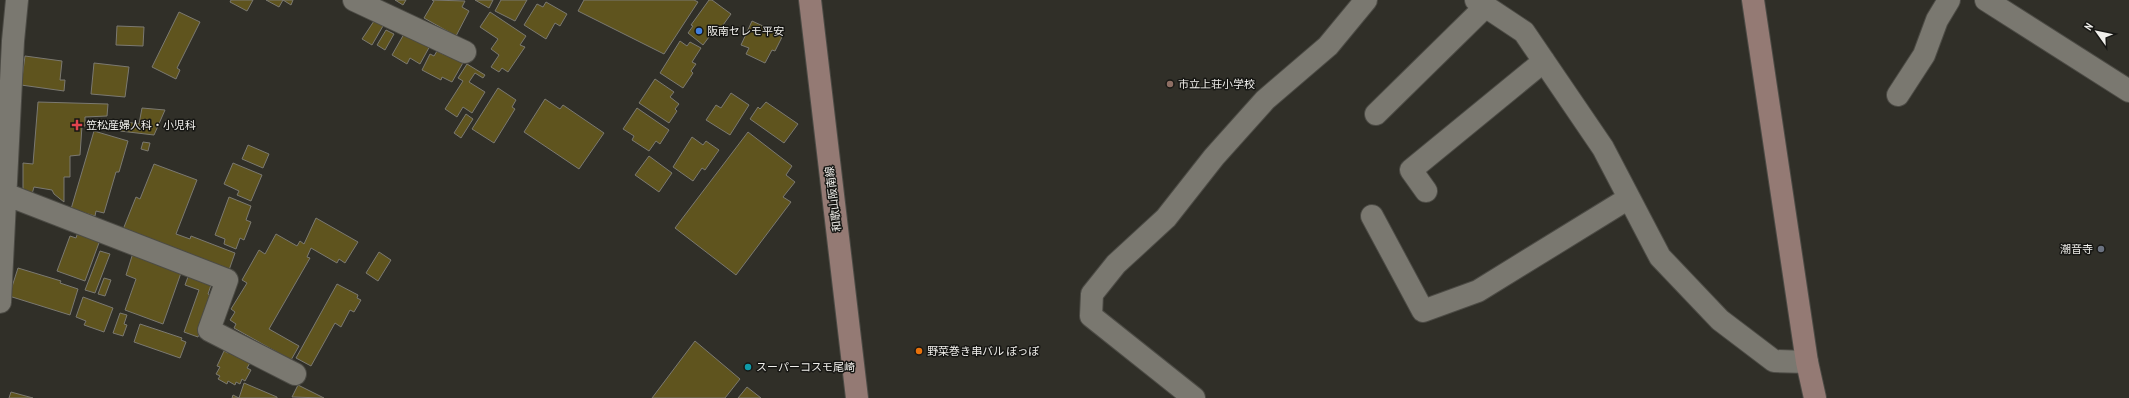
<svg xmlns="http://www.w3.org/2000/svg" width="2129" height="398" font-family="'PT Sans Narrow','Noto Sans JP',sans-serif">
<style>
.building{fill:#5f541e;stroke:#7b7971}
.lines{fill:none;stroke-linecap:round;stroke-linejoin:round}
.street-casing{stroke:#4c4b45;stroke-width:24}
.secondary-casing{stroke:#4c4b45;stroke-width:24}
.street{stroke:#7a7870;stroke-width:22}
.secondary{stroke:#947a74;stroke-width:22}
.shop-dot{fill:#3f7fe0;stroke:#171714;stroke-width:1.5}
.education-dot{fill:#8d6e63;stroke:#171714;stroke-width:1.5}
.health-dot{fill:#e0444e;stroke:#171714;stroke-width:1.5}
.worship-dot{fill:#6b7280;stroke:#171714;stroke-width:1.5}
.food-dot{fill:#e8710a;stroke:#171714;stroke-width:1.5}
.culture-dot{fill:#0f9aa8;stroke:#171714;stroke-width:1.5}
.labels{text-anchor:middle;stroke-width:3;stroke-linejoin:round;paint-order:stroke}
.poi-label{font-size:11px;fill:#f0efeb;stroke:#171714;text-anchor:start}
.street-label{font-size:11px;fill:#f0efeb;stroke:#171714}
</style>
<rect width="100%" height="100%" fill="#302f28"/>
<!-- building -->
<path class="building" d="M231,0H253L247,11L230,2Z
M266,0H293L291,5L283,0L279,7Z
M395,0H406L403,5Z
M432,0L465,1L462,7L469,11L456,36L424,18L434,1Z
M475,0H493L489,8Z
M501,0H527L515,21L495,11Z
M584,0H694L698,2L664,54L578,11Z
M709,0H712L731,14L718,32L715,29L703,45L688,33L693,26L691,25Z
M546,2L567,14L560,26L555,23L546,39L524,25L537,4L543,7Z
M179,12L200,22L177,68L180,70L176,79L152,67Z
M490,12L526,36L520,45L525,47L508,72L502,68L499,72L491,67L499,55L491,49L498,39L480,27Z
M374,21L383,26L372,45L362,39Z
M752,21L783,35L775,51L772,50L765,63L746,54L749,48L741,45Z
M117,26L144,27L143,46L116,45Z
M386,30L394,34L385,50L377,45Z
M404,34L420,43L422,39L431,44L420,64L410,58L407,64L392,55Z
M680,41L687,46L690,42L701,48L692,62L696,64L691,71L693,73L683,88L660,73Z
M437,51L443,54L445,51L464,61L452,82L442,77L441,80L422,70L430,54L434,56Z
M25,56L62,61L60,80H65L64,91L21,85Z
M94,63L129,67L125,97L91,94Z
M467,64L485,75L483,78L475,73L469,82L485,92L472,113L463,107L457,117L445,109L463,81L458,78Z
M655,79L674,92L670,97L679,104L675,109L677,111L669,123L639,103Z
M498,88L516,100L512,107L515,109L494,143L472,129Z
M731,93L749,105L730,135L706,120L716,105L721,108Z
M545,99L560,109L563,105L604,133L579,169L524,132Z
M38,102L108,104L107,116L85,117V126H82L80,155L70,156V177H64V202L54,194L52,190L34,187L32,194L23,191V163L33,164Z
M766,102L798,124L784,143L750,119L758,107L760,109Z
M142,108L165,110L154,135L120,131V121L139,124Z
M637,108L669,130L660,144L656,141L649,151L632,140L634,136L623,129Z
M466,114L473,119L461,138L454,133Z
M94,131L128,141L119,172H116L104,213L96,211L95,216L71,209Z
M748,132L792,166L786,175L795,182L783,197L791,202L736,275L675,228Z
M692,137L703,145L706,141L719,150L705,170L702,168L693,181L673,167Z
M143,142L150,143L148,151L141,149Z
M248,145L269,154L263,168L242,159Z
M649,156L672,173L659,192L635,175Z
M233,163L262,175L251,201L237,195L239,191L224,184Z
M154,164L197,180L176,234L190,239L191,236L235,253L228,273L122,232L136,197L140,199Z
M229,197L251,206L246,220L251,222L244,240L240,238L236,249L224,244L225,239L215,235Z
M316,218L358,242L345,263L339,259L337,263L311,248L307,257L310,258L269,329L299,346L291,360L234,328L236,324L230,320L235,312L231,309L247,283L242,280L259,250L265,254L276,234L297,246L300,241L304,244Z
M78,232L100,240L85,281L57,271L70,236L76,238Z
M100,251L110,254L95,293L85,290Z
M379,252L391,260L378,281L366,273Z
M133,253L182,270L163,324L125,310L136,279L126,275Z
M18,268L61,281L60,283L78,289L70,315L9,296Z
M189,274L212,282L208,294L212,296L198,337L184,332L199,290L185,285Z
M104,278L111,280L105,296L98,294Z
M337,284L358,295L357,298L361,300L354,312L350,310L341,327L335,323L311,366L296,358Z
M83,297L113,308L104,332L84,325L86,321L76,317Z
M120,313L127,315L124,324L127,325L123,336L113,333Z
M140,324L182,338L181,340L186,342L180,358L134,342Z
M695,341L740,379L725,398H652Z
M230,350L251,361L247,368L251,370L245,381L242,379L240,384L236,382L235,385L228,381L227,384L218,379L220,376L216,374L220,367L217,366L224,351L228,353Z
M244,383L277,397V398H232L233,395L239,398Z
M298,385L324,398L292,397Z
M747,387L761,398H738Z
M11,392L33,398H9Z"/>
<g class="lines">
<defs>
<path id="street" d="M354,0L465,52
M1476,0L1524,32L1603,148L1660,257L1720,320L1774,361L1807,362
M1986,0L2129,91
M1898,95L1924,55L1937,20L1949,0
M1376,114L1486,6
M1426,191L1411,170L1544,61
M5,194L227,280L209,330L295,374
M1372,216L1423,311L1478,291L1629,198
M0,302L13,41L17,0
M1194,398L1091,316L1092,294L1116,264L1166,218L1214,157L1265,100L1328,46L1366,0"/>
<path id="secondary" d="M810,0L857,398
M1753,0L1807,362L1815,398"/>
</defs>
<!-- street casing -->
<use href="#street" class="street-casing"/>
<!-- secondary casing -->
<use href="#secondary" class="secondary-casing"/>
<!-- street -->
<use href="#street" class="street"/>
<!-- secondary -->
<use href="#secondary" class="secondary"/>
</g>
<!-- markers -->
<circle class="shop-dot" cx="699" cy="31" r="4"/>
<circle class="education-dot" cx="1170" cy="84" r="4"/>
<path class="health-dot" d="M75 119h4v4h4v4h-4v4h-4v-4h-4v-4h4z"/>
<circle class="worship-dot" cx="2101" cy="249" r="4"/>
<circle class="food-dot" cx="919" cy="351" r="4"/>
<circle class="culture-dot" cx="748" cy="367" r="4"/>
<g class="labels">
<!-- poi labels -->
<g class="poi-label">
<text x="707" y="35">阪南セレモ平安</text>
<text x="1178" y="88">市立上荘小学校</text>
<text x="86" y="129">笠松産婦人科・小児科</text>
<text x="2093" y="253" text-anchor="end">潮音寺</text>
<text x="927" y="355">野菜巻き串バル ぽっぽ</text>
<text x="756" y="371">スーパーコスモ尾崎</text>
</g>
<!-- street labels -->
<g class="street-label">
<text transform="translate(833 199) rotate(-97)" y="4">和歌山阪南線</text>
</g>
</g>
<!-- north arrow -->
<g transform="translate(2097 32) rotate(303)" stroke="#171714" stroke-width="3" paint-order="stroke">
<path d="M0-3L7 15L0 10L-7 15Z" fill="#f0efeb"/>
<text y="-6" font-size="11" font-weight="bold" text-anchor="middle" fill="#f0efeb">N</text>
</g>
</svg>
